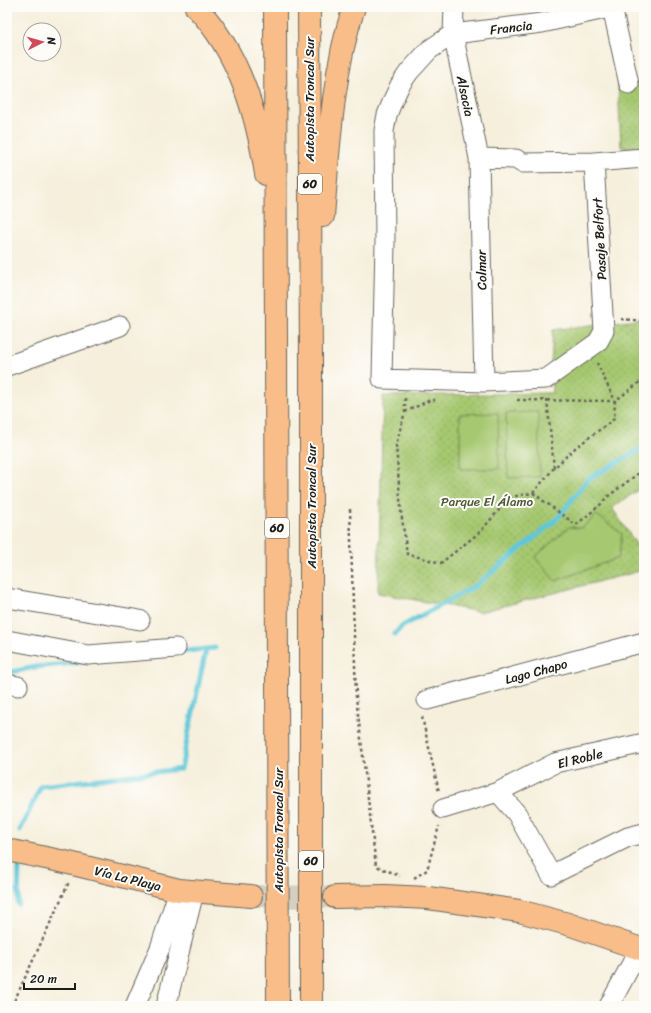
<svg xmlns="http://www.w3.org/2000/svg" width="651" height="1013" font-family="Sriracha,sans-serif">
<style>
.grass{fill:url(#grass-dots);stroke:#617246}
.pitch{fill:#a6c870;stroke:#617246}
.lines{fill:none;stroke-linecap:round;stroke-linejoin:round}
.stream{stroke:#5dc7d9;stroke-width:5}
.major-tunnel{stroke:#d5cfbf;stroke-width:22;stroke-dasharray:22 11;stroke-linecap:butt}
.minor-casing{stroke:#68665f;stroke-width:21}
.major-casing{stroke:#68665f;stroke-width:24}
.highway-casing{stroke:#68665f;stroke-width:24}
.path{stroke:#68665f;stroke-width:2.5;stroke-dasharray:3 3;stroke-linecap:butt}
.minor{stroke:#fff;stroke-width:19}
.major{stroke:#f8bd88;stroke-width:22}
.highway{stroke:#f8bd88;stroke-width:22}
.labels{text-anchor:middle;stroke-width:4;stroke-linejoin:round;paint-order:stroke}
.shield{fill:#fdfcf7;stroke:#605f5e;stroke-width:1}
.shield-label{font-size:12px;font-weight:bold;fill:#1c1c1c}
.street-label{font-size:13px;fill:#1c1c1c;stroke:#fdfcf7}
.park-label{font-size:13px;fill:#4c5839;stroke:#fdfcf7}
</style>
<defs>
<pattern id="grass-dots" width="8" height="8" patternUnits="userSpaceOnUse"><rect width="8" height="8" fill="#a6c870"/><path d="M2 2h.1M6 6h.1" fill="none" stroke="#8eab60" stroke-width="1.8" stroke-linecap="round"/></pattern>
</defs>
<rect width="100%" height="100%" fill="#fdfcf7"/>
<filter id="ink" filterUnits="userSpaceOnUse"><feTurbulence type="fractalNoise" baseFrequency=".025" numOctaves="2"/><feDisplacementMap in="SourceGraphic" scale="8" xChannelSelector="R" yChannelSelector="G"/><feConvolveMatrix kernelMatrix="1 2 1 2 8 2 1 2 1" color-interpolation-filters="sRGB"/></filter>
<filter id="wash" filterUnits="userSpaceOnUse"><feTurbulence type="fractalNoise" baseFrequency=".012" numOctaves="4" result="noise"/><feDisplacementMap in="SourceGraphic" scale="16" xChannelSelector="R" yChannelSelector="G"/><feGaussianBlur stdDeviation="0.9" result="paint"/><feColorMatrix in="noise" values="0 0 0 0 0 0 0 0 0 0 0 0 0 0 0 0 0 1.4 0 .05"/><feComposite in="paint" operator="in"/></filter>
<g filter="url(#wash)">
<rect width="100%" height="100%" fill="#f6efdc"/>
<!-- grass -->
<path class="grass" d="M644,82V148L621,147L618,84Z
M644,318V486L612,508L644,556V570L480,612L378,593L383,396L552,393L551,365L553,330Z"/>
<!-- pitch -->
<path class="pitch" d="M538,412L540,477L508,478L506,413Z
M498,413L499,469H460V414Z
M597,515L622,534L618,558L555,581L535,557L569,527L582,528Z"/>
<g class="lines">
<!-- stream -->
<path class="stream" d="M395,634L401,627L475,586L557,519L588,479L644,447
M179,652L215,648
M7,673L36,667L83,662
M20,830L41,786L181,769L206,649
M18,904L19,865"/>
</g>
</g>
<g filter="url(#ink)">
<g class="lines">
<!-- major-tunnel -->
<path class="major-tunnel" d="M251,896L335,897"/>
<defs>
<path id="minor" d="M454,7L453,34L479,158L484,382
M612,7L629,84
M479,158L516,159L522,163L594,162L644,158
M594,162L604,331L598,342L546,379L484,382L382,379L385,243L384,131L387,115L393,100L400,85L409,72L429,50L453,34L542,23L614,7
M7,366L120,326
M7,598L140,620
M7,640L88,655L176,648
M7,684L18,686
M427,700L644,642
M498,792L555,763L644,743
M443,809L498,792L517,814L551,875L628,837L644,833
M135,1006L160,948L179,890
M166,1006L194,892
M609,1006L640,948"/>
<path id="major" d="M7,850L65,862L179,890L251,896
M335,897L385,896L428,898L519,911L568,924L644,950"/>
<path id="highway" d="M196,7C239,52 257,114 266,174
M275,7L278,1006
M309,7L311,361V1006
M323,216C329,147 332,74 354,7"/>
</defs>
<!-- minor casing -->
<use href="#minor" class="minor-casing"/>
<!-- major casing -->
<use href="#major" class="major-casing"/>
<!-- highway casing -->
<use href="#highway" class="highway-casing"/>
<!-- path -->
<path class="path" d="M621,319L644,321
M405,398V412L396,445L401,511L407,554L441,563L480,532L510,497L533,493L554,468L575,448L614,419L615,401L597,363
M547,399L554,468
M517,400L615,401L644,379
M405,412L430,400H436
M533,493L576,525L600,505L606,498L644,469
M350,509L356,697L376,866L400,876
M422,717L439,792
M414,878L427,870L439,826
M12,1006L69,882"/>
<!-- minor -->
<use href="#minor" class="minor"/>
<!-- major -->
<use href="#major" class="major"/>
<!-- highway -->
<use href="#highway" class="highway"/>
</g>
</g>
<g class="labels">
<!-- shield labels -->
<g class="shield">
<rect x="298" y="174" width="24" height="20" rx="3"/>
<rect x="265" y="518" width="24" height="20" rx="3"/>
<rect x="299" y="851" width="24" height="20" rx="3"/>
</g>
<g class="shield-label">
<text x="310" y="188">60</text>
<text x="277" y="532">60</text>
<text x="311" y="865">60</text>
</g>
<!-- street labels -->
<g class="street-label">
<text transform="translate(511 27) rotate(-7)" y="5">Francia</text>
<text transform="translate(466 96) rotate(78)" y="5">Alsacia</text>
<text transform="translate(309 99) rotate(-90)" y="5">Autopista Troncal Sur</text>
<text transform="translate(599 239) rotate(-93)" y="5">Pasaje Belfort</text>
<text transform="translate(481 270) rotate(-91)" y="5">Colmar</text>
<text transform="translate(311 506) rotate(-90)" y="5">Autopista Troncal Sur</text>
<text transform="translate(536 671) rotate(-15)" y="5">Lago Chapo</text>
<text transform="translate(580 758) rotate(-14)" y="5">El Roble</text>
<text transform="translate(278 830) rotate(-90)" y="5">Autopista Troncal Sur</text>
<text transform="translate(128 878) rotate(14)" y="5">Vía La Playa</text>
</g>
<!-- park labels -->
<g class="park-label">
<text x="487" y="506">Parque El Álamo</text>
</g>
</g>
<!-- margin -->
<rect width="651" height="1013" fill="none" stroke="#fdfcf7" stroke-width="24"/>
<!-- north arrow -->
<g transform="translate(42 42) rotate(84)"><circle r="19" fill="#fdfcf7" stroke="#a3a29f"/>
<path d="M0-3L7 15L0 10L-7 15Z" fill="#d1495b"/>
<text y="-6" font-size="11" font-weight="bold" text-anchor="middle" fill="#1c1c1c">N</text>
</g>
<!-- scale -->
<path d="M24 983v6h51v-6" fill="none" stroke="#1c1c1c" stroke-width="2"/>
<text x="30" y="983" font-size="12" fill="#1c1c1c" stroke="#fdfcf7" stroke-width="3" paint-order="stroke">20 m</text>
</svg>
